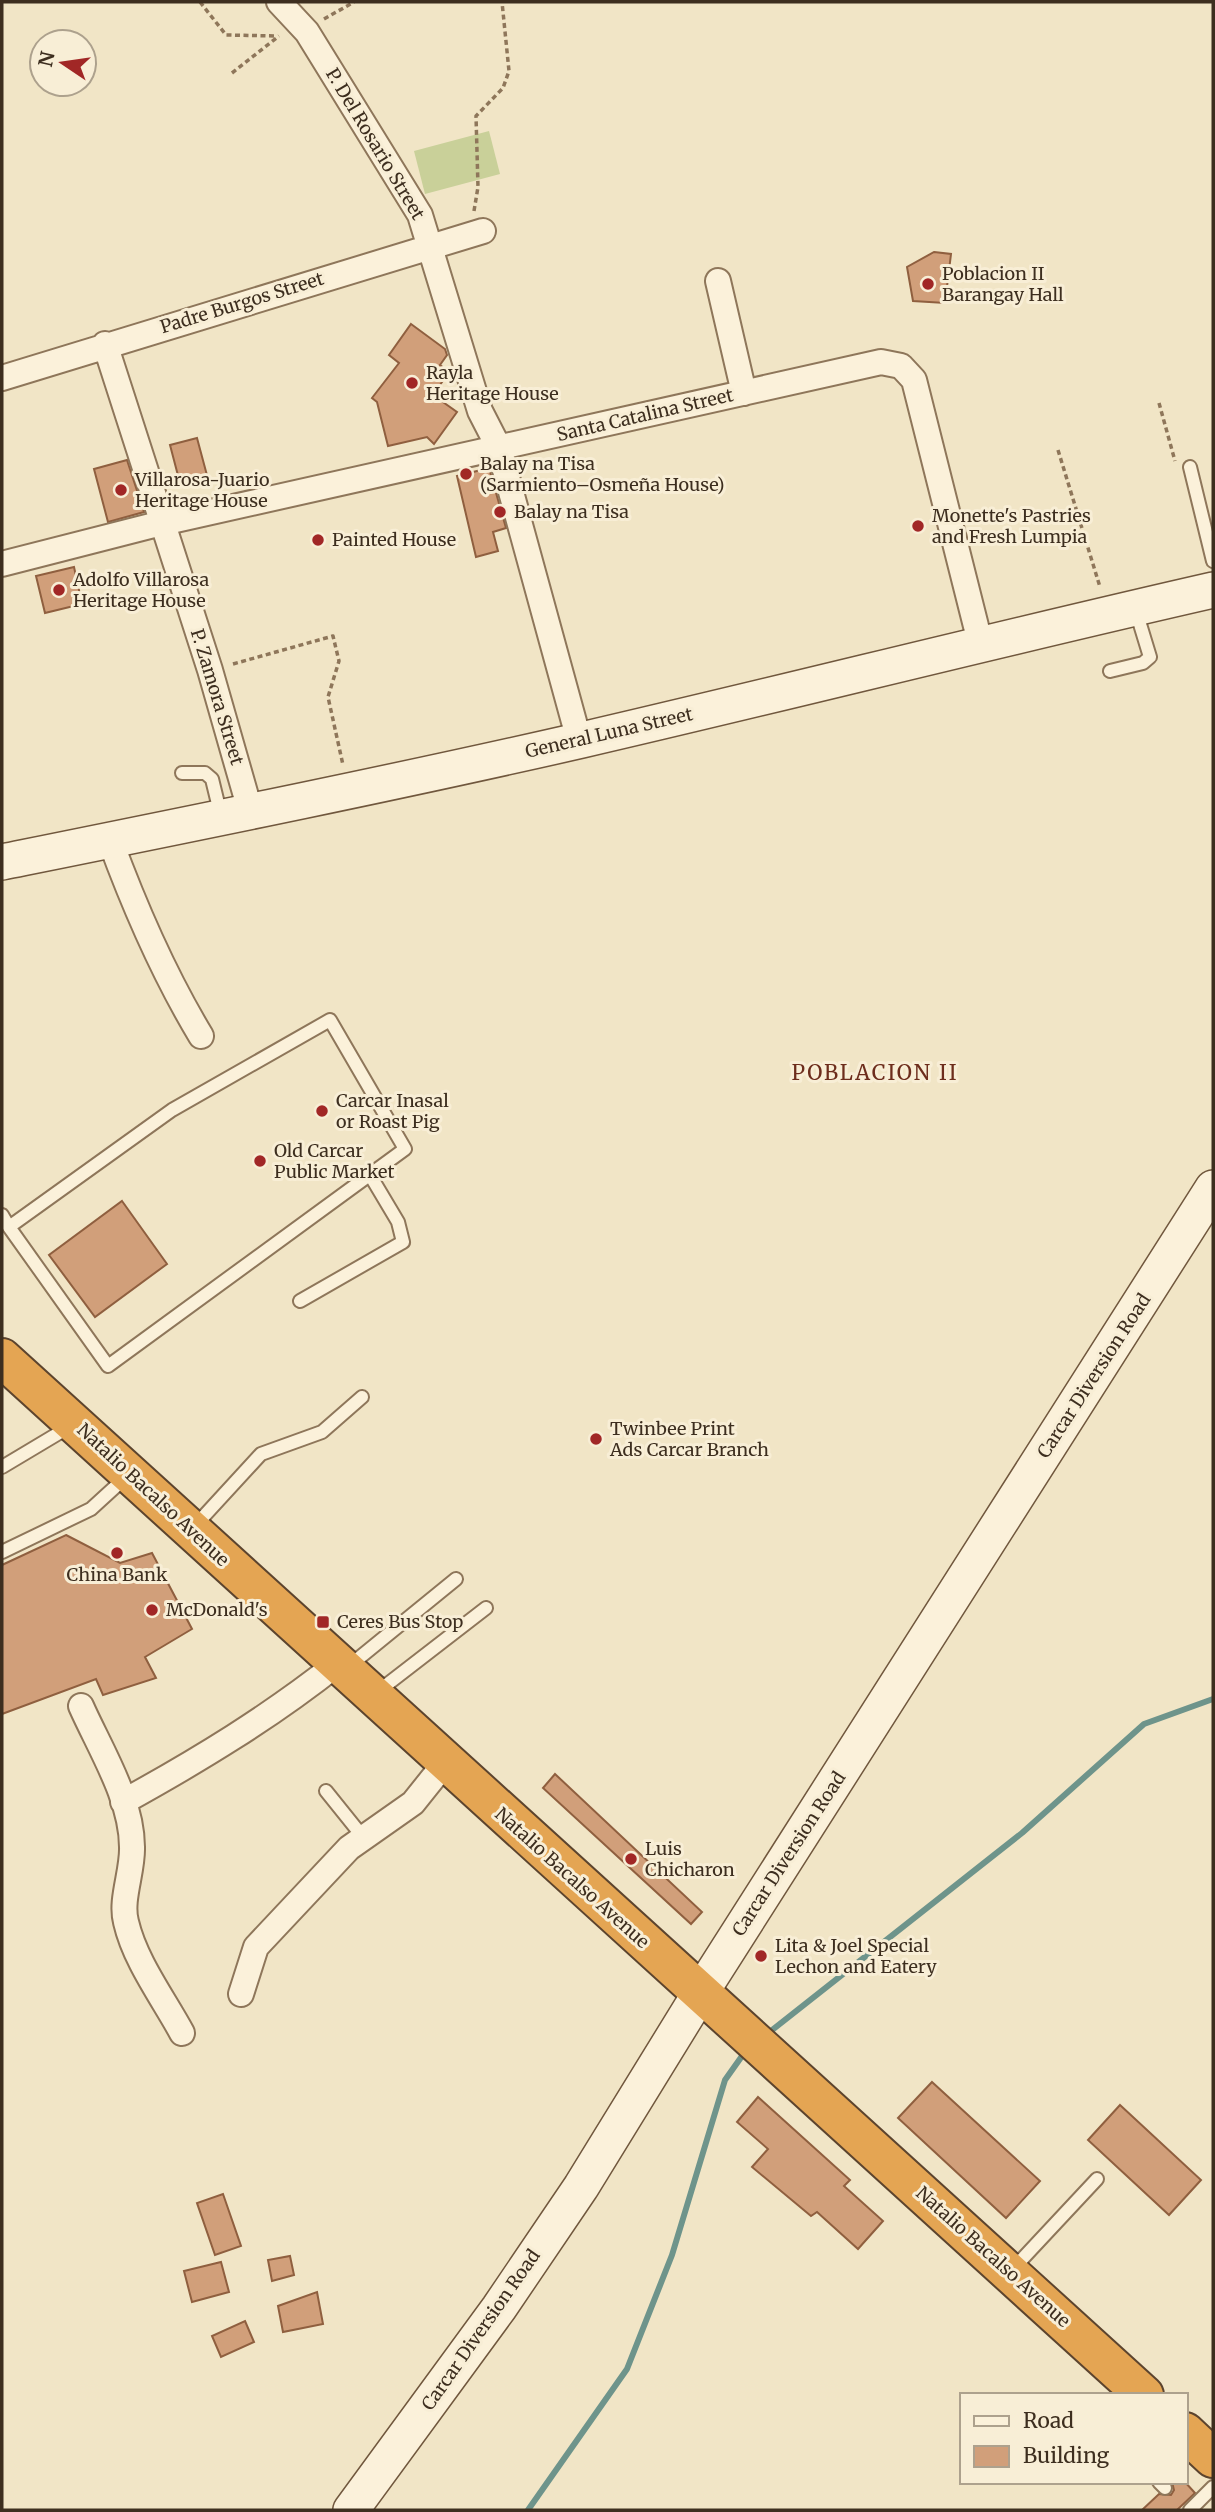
<svg xmlns="http://www.w3.org/2000/svg" width="1215" height="2512" font-family="Merriweather,serif">
<style>
.green{fill:#c9d099}
.lines{fill:none;stroke-linecap:round;stroke-linejoin:round}
.stream{stroke:#6e948b;stroke-width:6}
.building{fill:#d19f7a;stroke:#8f5f3f;stroke-width:2}
.lane-casing{stroke:#8e765a;stroke-width:16}
.street-casing{stroke:#8e765a;stroke-width:28}
.secondary-casing{stroke:#70573d;stroke-width:38}
.highway-casing{stroke:#5c442e;stroke-width:42}
.path{stroke:#8e765a;stroke-width:3.5;stroke-dasharray:5 3.5;stroke-linecap:butt}
.lane{stroke:#fbf1da;stroke-width:12}
.street{stroke:#fbf1da;stroke-width:24}
.secondary{stroke:#fbf1da;stroke-width:35}
.highway{stroke:#e4a553;stroke-width:38}
.poi-dot{fill:#a12726;stroke:#f8eed6;stroke-width:2.5}
.labels{text-anchor:middle;stroke-width:6;stroke-linejoin:round;paint-order:stroke}
.street-label{font-size:18px;fill:#3d2e1f;stroke:#f8eed6}
.poi-label{font-size:18px;fill:#3d2e1f;stroke:#f8eed6;text-anchor:start}
.quarter-label{font-size:21px;letter-spacing:2px;fill:#6d2d1c;stroke:#f8eed6}
</style>
<rect width="100%" height="100%" fill="#f1e5c6"/>
<!-- green -->
<path class="green" d="M489,131L500,174L425,194L414,151Z"/>
<g class="lines">
<!-- stream -->
<path class="stream" d="M767,2034L1022,1833L1144,1724L1213,1699
M528,2510L627,2369L672,2255L725,2080L747,2049"/>
</g>
<!-- building -->
<path class="building" d="M934,252L951,254L945,303L913,301L907,267Z
M411,324L445,349L447,355L440,365L449,372L433,395L457,412L434,444L427,437L388,446L377,402L372,398L399,363L389,355Z
M197,438L208,479L181,487L170,445Z
M127,460L144,512L108,522L94,469Z
M489,468L506,528L493,532L498,551L476,557L457,476Z
M74,567L82,604L45,613L36,576Z
M122,1201L167,1264L95,1317L49,1255Z
M66,1535L120,1563L152,1553L192,1629L145,1657L156,1678L103,1695L96,1679L2,1714V1565Z
M555,1774L702,1912L691,1924L543,1788Z
M932,2082L1040,2181L1006,2218L898,2118Z
M758,2097L850,2180L844,2186L883,2221L858,2249L817,2212L811,2216L752,2167L768,2149L737,2122Z
M1120,2105L1201,2180L1169,2215L1088,2140Z
M223,2194L241,2246L215,2255L197,2203Z
M290,2256L294,2275L272,2281L268,2260Z
M221,2262L229,2292L192,2302L184,2271Z
M317,2292L323,2324L283,2332L278,2306Z
M245,2321L254,2342L221,2357L212,2336Z
M1172,2482H1185L1195,2493L1177,2510H1142L1159,2494L1171,2495L1174,2490Z"/>
<g class="lines">
<defs>
<path id="lane" d="M1190,467L1213,561
M1110,671L1143,663L1150,657L1136,611
M182,773H205L212,779L221,816
M2,1215L9,1227L108,1366L405,1149L330,1020L172,1110L9,1227
M300,1301L403,1242L398,1222L370,1175
M2,1467L69,1427
M193,1528L261,1454L322,1432L362,1397
M2,1552L91,1509L126,1477
M348,1667L456,1579
M376,1693L486,1608
M326,1791L363,1837
M1012,2270L1097,2179
M1159,2482L1165,2488
M1190,2510L1213,2487"/>
<path id="street" d="M279,2L307,32L420,215L480,411L499,448L579,740
M718,281L744,393
M105,344L210,670L250,810
M2,378L483,231
M2,564L162,523L881,362L901,366L914,380L981,646
M110,840C135,908 163,973 201,1036
M81,1706C100,1749 132,1799 132,1847C133,1871 120,1900 126,1922C135,1961 163,1998 182,2033
M123,1802C199,1760 270,1717 338,1663
M241,1994L256,1947L349,1848L413,1803L445,1763"/>
<path id="secondary" d="M2,862C195,823 389,784 582,740C793,691 1002,638 1213,590
M351,2510L499,2308L581,2187L701,1992L1213,1188"/>
<path id="highway" d="M2,1358L1144,2395
M1185,2432L1213,2458"/>
</defs>
<!-- lane casing -->
<use href="#lane" class="lane-casing"/>
<!-- street casing -->
<use href="#street" class="street-casing"/>
<!-- secondary casing -->
<use href="#secondary" class="secondary-casing"/>
<!-- highway casing -->
<use href="#highway" class="highway-casing"/>
<!-- path -->
<path class="path" d="M200,2L226,35L276,36
M324,19L354,2
M232,73L279,36
M474,211L478,187L476,116L503,88L509,71L502,2
M1159,403L1175,461
M1058,450L1100,587
M233,664L333,636L339,661L328,697L343,765"/>
<!-- lane -->
<use href="#lane" class="lane"/>
<!-- street -->
<use href="#street" class="street"/>
<!-- secondary -->
<use href="#secondary" class="secondary"/>
<!-- highway -->
<use href="#highway" class="highway"/>
</g>
<!-- markers -->
<g class="poi-dot">
<circle cx="928" cy="284" r="7"/>
<circle cx="412" cy="383" r="7"/>
<circle cx="466" cy="474" r="7"/>
<circle cx="121" cy="490" r="7"/>
<circle cx="500" cy="512" r="7"/>
<circle cx="918" cy="526" r="7"/>
<circle cx="318" cy="540" r="7"/>
<circle cx="59" cy="590" r="7"/>
<circle cx="322" cy="1111" r="7"/>
<circle cx="260" cy="1161" r="7"/>
<circle cx="596" cy="1439" r="7"/>
<circle cx="117" cy="1553" r="7"/>
<circle cx="152" cy="1610" r="7"/>
<rect x="316" y="1615" width="14" height="14" rx="3.5"/>
<circle cx="631" cy="1859" r="7"/>
<circle cx="761" cy="1956" r="7"/>
</g>
<g class="labels">
<!-- street labels -->
<g class="street-label">
<text transform="translate(375 144) rotate(59)" y="6">P. Del Rosario Street</text>
<text transform="translate(242 303) rotate(-17)" y="6">Padre Burgos Street</text>
<text transform="translate(645 415) rotate(-13)" y="6">Santa Catalina Street</text>
<text transform="translate(217 697) rotate(73)" y="6">P. Zamora Street</text>
<text transform="translate(609 733) rotate(-13)" y="6">General Luna Street</text>
<text transform="translate(1094 1376) rotate(-57)" y="6">Carcar Diversion Road</text>
<text transform="translate(153 1495) rotate(43)" y="6">Natalio Bacalso Avenue</text>
<text transform="translate(789 1854) rotate(-57)" y="6">Carcar Diversion Road</text>
<text transform="translate(572 1878) rotate(42)" y="6">Natalio Bacalso Avenue</text>
<text transform="translate(993 2257) rotate(42)" y="6">Natalio Bacalso Avenue</text>
<text transform="translate(481 2330) rotate(-55)" y="6">Carcar Diversion Road</text>
</g>
<!-- poi labels -->
<g class="poi-label">
<text x="942" y="280">Poblacion II<tspan x="942" dy="21">Barangay Hall</tspan></text>
<text x="426" y="379">Rayla<tspan x="426" dy="21">Heritage House</tspan></text>
<text x="480" y="470">Balay na Tisa<tspan x="480" dy="21">(Sarmiento–Osmeña House)</tspan></text>
<text x="135" y="486">Villarosa-Juario<tspan x="135" dy="21">Heritage House</tspan></text>
<text x="514" y="518">Balay na Tisa</text>
<text x="932" y="522">Monette's Pastries<tspan x="932" dy="21">and Fresh Lumpia</tspan></text>
<text x="332" y="546">Painted House</text>
<text x="73" y="586">Adolfo Villarosa<tspan x="73" dy="21">Heritage House</tspan></text>
<text x="336" y="1107">Carcar Inasal<tspan x="336" dy="21">or Roast Pig</tspan></text>
<text x="274" y="1157">Old Carcar<tspan x="274" dy="21">Public Market</tspan></text>
<text x="610" y="1435">Twinbee Print<tspan x="610" dy="21">Ads Carcar Branch</tspan></text>
<text x="117" y="1581" text-anchor="middle">China Bank</text>
<text x="166" y="1616">McDonald's</text>
<text x="337" y="1628">Ceres Bus Stop</text>
<text x="645" y="1855">Luis<tspan x="645" dy="21">Chicharon</tspan></text>
<text x="775" y="1952">Lita &amp; Joel Special<tspan x="775" dy="21">Lechon and Eatery</tspan></text>
</g>
<!-- quarter labels -->
<g class="quarter-label">
<text x="875" y="1080">POBLACION II</text>
</g>
</g>
<!-- border -->
<rect width="1215" height="2512" fill="none" stroke="#3d2e1f" stroke-width="7"/>
<!-- legend -->
<rect x="960" y="2393" width="228" height="91" fill="#f8eed6" stroke="#ada18d" stroke-width="2"/>
<rect x="974" y="2416" width="35" height="10" fill="#fbf1da" stroke="#ada18d" stroke-width="2"/>
<text x="1023" y="2428" font-size="21" fill="#3d2e1f">Road</text>
<rect x="974" y="2446" width="35" height="21" fill="#d19f7a" stroke="#ada18d" stroke-width="2"/>
<text x="1023" y="2463" font-size="21" fill="#3d2e1f">Building</text>
<!-- north arrow -->
<g transform="translate(63 63) rotate(283)"><circle r="33" fill="#f8eed6" stroke="#ada18d" stroke-width="2"/>
<path d="M0-5L12 26L0 18L-12 26Z" fill="#a12726"/>
<text y="-10" font-size="19" font-weight="bold" text-anchor="middle" fill="#3d2e1f">N</text>
</g>
</svg>
